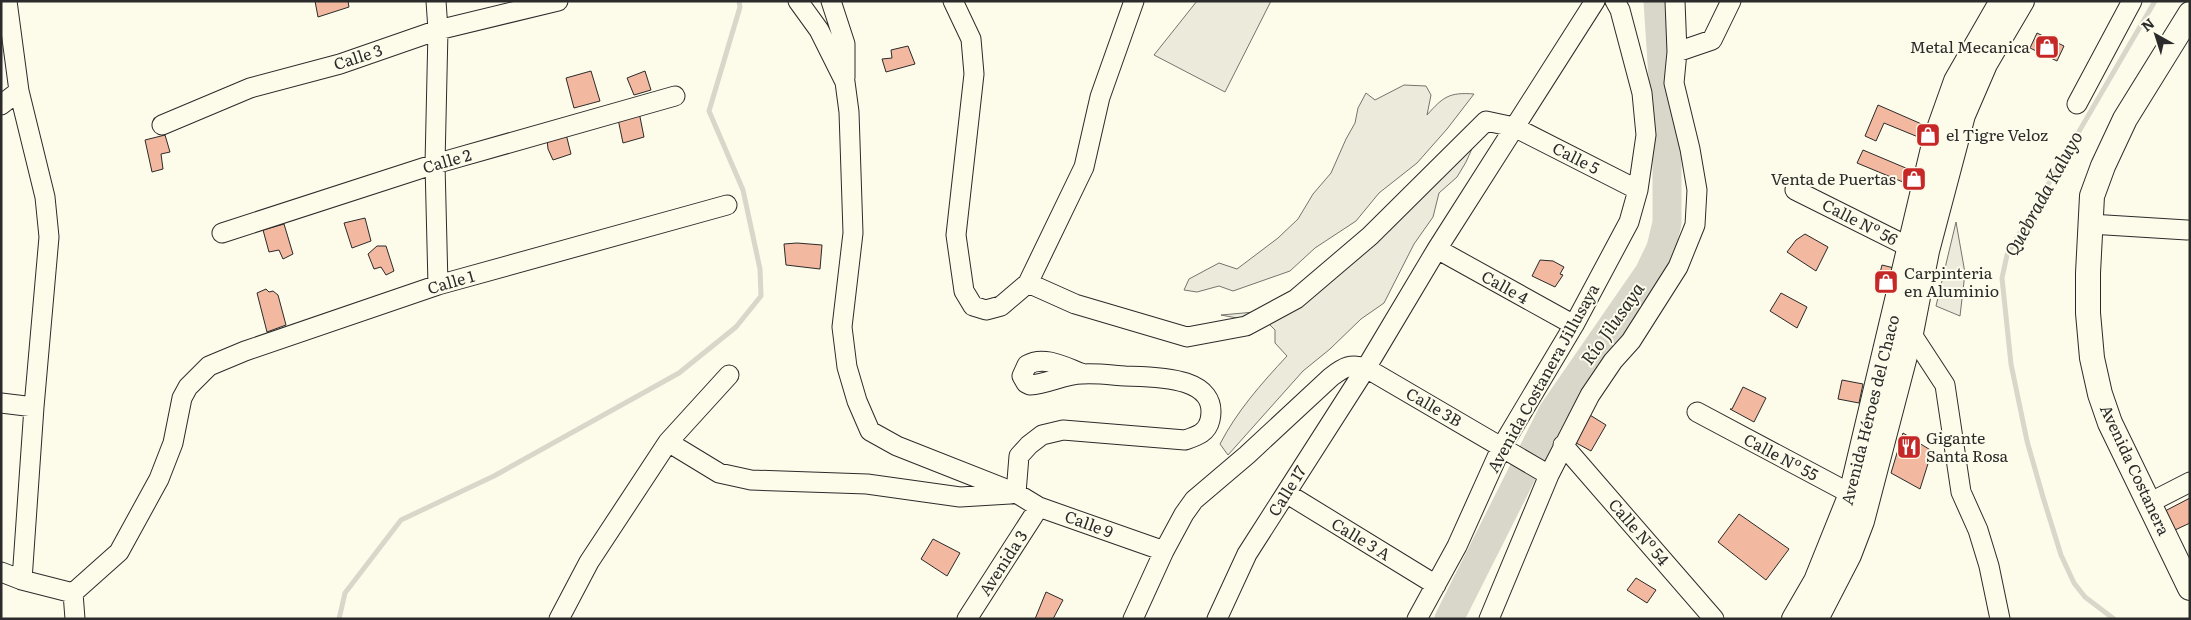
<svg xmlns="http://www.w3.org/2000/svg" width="2191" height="620" font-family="Literata,serif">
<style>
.green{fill:#ecebdb;stroke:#74746e}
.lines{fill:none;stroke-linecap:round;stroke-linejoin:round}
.stream{stroke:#d8d7c9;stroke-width:5}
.river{stroke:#d8d7c9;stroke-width:29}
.building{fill:#f2b8a0;stroke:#2b2b2b}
.minor-casing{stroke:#2b2b2b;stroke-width:21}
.major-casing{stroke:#2b2b2b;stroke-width:26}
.minor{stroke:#fdfbea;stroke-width:19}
.major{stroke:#fdfbea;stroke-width:24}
.labels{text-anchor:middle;stroke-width:4;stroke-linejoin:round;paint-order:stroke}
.poi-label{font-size:16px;fill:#2b2b2b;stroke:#fdfbea;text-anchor:start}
.street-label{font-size:16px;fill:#2b2b2b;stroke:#fdfbea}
.water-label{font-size:18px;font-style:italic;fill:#2b2b2b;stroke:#fdfbea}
</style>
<rect width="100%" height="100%" fill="#fdfbea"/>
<!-- green -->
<path class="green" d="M1197,1H1271L1225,92L1154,55Z
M1404,85L1426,86L1431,95L1427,115C1443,97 1449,92 1474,94L1447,129L1417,163L1379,193L1356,221L1315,248L1290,271L1233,291L1219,286L1197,292L1184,290L1189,279L1219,263L1237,269L1278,238L1298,219L1313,194L1331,173L1346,139L1355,123L1358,108L1366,93L1375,100Z
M1480,131L1466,162L1457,177L1439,193L1433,217L1414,244L1384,303L1361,319L1330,349L1303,371L1228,455L1220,444C1237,411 1261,384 1287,356L1275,343V330L1269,324L1221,315L1266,311L1279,298L1340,259Z
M1956,222L1965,273L1960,316L1936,306Z"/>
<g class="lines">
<!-- stream -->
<path class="stream" d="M339,619L345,593L401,520L494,476L679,373L736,327L761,296L760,269L743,190L709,111L740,7L739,1
M2114,619L2085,597L2074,583L2061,555L2043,497L2027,441L2011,364L2002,278L2007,255L2155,1"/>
<!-- river -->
<path class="river" d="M1449,619L1553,412L1649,273L1661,248L1667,223V138L1658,1"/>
</g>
<!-- building -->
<path class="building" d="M315,1H348L349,7L318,17Z
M2037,33L2064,46L2057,61L2030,48Z
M908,46L915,64L886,72L882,59L892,58L891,50Z
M591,71L600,101L574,108L566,78Z
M645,71L651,90L634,95L627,78Z
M1878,105L1933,129L1928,141L1884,123L1876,141L1865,136Z
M639,112L644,137L623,143L618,119Z
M566,134L571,154L553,160L548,149L547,139Z
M165,135L170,152L161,154L163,169L152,172L145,140Z
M1863,150L1920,174L1915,187L1857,163Z
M365,218L371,241L352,248L344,223Z
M284,224L293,254L283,259L279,250L269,252L263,230Z
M1805,234L1828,247L1816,271L1787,252L1796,240Z
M797,243L822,245L820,269L786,265L784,244Z
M377,246H386L394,271L386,275L381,267L374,269L368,254Z
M1540,260L1553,261L1564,267L1560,274L1563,275L1555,287L1532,276Z
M1882,265L1898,269L1896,277L1880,273Z
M1880,273L1896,277L1893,291L1876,287Z
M266,289L269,292L273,291L278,295L286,325L267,332L257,293Z
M1781,293L1807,307L1797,328L1770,311Z
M1842,380L1863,384L1859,403L1838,399Z
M1743,387L1766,398L1754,422L1730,409H1732Z
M1585,412L1606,425L1591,451L1567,438Z
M1903,433L1932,451L1920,489L1891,473Z
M2190,498V523L2175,530L2165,511Z
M1739,514L1789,549L1766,580L1718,542Z
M933,539L960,553L947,576L921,559Z
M1636,578L1656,590L1647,603L1627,590Z
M1046,592L1063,600L1053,619H1035Z"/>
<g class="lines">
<defs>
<path id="minor" d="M7,1L19,91L45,197L49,237L34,407L22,580
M436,1L438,30L435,164L438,285
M798,1L819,30L845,82L849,112L853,233L842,327L847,367L857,401L870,431L897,446L1016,493L1039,507L1164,551
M831,1L845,44V78
M953,1L971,39L974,74L956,235L964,291L973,306L986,310L1001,306L1028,283L1084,167L1100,97L1134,1
M1677,52L1712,40L1731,1
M2077,104L2132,1
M1,105L19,91
M162,125L250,88L340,64L438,30L558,1
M1795,190L1909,247L1923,250
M2090,224L2187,230
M222,233L435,164L675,96
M1437,249L1574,325
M1028,283L1075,304L1187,337L1246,326L1296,299L1370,236L1486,121L1514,127L1638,190
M1902,330L1911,333L1945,385L1961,492L1978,530L1989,566L2000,619
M1,403L34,407
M1697,412L1851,494L1863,497
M668,442L719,473L751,480L867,484L960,497L1010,494
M1563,445L1714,619
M1549,475L1590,395L1613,361L1631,341L1678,267L1695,225L1697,190L1690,149L1674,83L1677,52L1675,1
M1016,493L1019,456L1029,445L1042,435L1063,430L1185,440C1197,436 1207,433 1210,420C1220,375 1152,377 1125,376C1111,375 1096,373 1082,374C1065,374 1048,384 1030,385L1026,383L1022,376L1027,365C1044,355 1065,367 1081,373
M1286,493L1436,585
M2149,503L2190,482
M1,572L22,580L73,593
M73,593L119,552L159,479L173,443L182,398L188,387L209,366L245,351L438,285L727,205
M73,593L75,619
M559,619L589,562L668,442L729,375
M967,619L1039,507
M1133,619L1164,551L1184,514L1194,500L1247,455L1331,377C1344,367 1351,363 1366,368L1549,475L1489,619
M1217,619L1247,554L1366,368L1437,249L1595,1
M1417,619L1457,546L1502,446L1574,325L1629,222L1638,190L1646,135L1642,93L1620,10L1615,1"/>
<path id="major" d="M2190,14L2125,119L2103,166L2092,196L2088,273V313L2092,358L2100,394L2110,423L2190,588
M1794,619L1816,581L1851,494L1935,140L1956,81L2002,1
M1816,619L1849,555L1862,521L1911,333L1927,251L1963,115L1985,64L2022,1"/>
</defs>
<!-- minor casing -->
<use href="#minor" class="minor-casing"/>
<!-- major casing -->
<use href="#major" class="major-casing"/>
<!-- minor -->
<use href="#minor" class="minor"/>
<!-- major -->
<use href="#major" class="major"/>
</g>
<!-- icons -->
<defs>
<symbol id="shop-square" viewBox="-11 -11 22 22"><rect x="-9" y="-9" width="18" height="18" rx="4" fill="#c62828" stroke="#fdfbea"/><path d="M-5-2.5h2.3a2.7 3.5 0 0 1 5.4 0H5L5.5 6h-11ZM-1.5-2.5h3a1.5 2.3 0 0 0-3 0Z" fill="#fff"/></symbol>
<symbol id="restaurant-square" viewBox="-11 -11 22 22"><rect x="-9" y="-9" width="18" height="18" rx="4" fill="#c62828" stroke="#fdfbea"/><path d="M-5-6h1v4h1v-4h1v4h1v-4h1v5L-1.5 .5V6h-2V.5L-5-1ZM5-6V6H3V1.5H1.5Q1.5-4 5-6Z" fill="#fff"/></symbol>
</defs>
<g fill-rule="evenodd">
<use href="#shop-square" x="2033" y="33" width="28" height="28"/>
<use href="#shop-square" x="1914" y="121" width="28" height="28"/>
<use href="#shop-square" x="1900" y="165" width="28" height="28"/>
<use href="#shop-square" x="1872" y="268" width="28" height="28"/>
<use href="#restaurant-square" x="1895" y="433" width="28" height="28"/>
</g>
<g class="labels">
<!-- poi labels -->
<g class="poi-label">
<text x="2030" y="53" text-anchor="end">Metal Mecanica</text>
<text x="1946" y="141">el Tigre Veloz</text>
<text x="1896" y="185" text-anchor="end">Venta de Puertas</text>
<text x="1904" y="279">Carpinteria<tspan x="1904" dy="18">en Aluminio</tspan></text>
<text x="1926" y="444">Gigante<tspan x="1926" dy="18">Santa Rosa</tspan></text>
</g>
<!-- street labels -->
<g class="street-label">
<text transform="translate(358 57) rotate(-18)" y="6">Calle 3</text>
<text transform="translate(1576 158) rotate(27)" y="6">Calle 5</text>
<text transform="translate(447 161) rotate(-16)" y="6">Calle 2</text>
<text transform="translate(1860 222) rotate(27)" y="6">Calle Nº 56</text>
<text transform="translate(451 282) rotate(-16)" y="6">Calle 1</text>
<text transform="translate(1505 287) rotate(29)" y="6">Calle 4</text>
<text transform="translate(1543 378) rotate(-61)" y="6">Avenida Costanera Jillusaya</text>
<text transform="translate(1434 407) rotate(30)" y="6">Calle 3B</text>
<text transform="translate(1870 410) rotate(-76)" y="6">Avenida Héroes del Chaco</text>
<text transform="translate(1781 457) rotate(28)" y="6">Calle Nº 55</text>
<text transform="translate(2135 470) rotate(65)" y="6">Avenida Costanera</text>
<text transform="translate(1287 491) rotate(-58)" y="6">Calle 17</text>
<text transform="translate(1089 524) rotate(20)" y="6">Calle 9</text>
<text transform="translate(1639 532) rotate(49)" y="6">Calle Nº 54</text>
<text transform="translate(1361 539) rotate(31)" y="6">Calle 3 A</text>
<text transform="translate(1003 563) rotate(-57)" y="6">Avenida 3</text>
</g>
<!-- water labels -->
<g class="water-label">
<text transform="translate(2044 194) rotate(-61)" y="6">Quebrada Kaluyo</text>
<text transform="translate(1613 324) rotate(-55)" y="6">Río Jilusaya</text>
</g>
</g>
<!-- border -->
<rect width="2191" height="620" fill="none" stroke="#2b2b2b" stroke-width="5"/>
<!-- north arrow -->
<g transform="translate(2156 35) rotate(321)" stroke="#fdfbea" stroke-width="4" paint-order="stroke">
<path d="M0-4L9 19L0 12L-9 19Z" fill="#2b2b2b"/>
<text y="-8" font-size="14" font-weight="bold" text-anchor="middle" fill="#2b2b2b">N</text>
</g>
</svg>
